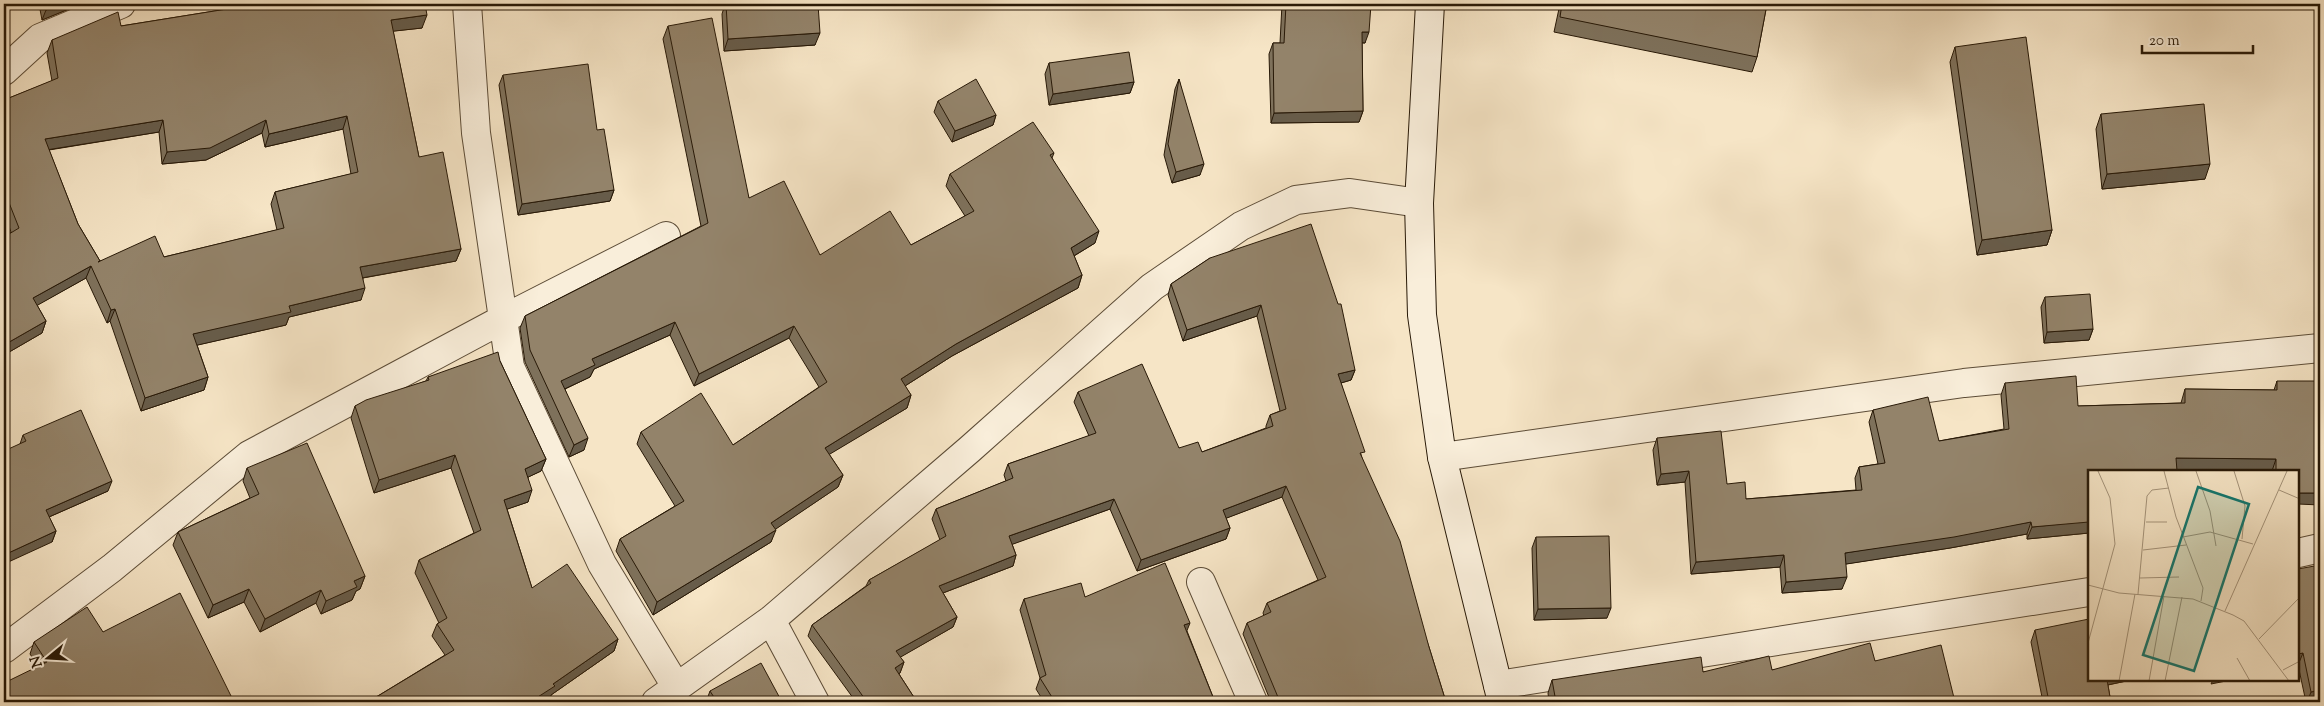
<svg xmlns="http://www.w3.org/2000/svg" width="2324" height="706" font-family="'Sorts Mill Goudy',serif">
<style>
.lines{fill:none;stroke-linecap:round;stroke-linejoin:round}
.street-casing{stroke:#5c4c37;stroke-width:30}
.secondary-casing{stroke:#281907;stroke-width:30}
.street{stroke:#f9eeda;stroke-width:28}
.secondary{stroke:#f9eeda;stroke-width:28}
.wall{fill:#7e715b;stroke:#281907;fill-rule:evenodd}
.shaded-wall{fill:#675c4a;stroke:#281907}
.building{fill:#93836a;stroke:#281907;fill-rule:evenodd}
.inset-road{fill:none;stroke:#a4937a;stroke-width:1}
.view{fill:#0f766e;fill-opacity:0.15;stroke:#0f766e;stroke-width:2.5}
.inset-edge{fill:none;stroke:#281907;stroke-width:2.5}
</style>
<rect width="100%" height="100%" fill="#f6e5c6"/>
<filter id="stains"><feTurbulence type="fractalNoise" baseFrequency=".004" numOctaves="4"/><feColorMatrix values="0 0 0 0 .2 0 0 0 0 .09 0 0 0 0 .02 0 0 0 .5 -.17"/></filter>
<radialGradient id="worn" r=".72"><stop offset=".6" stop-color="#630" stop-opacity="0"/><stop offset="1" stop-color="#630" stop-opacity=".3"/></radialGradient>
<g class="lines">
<defs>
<path id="street" d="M467,4L476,133L510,367L602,564L677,688
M4,71L40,38L121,4
M1442,457L1964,383L2320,348
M2298,553L2320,548
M1201,582L1253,702
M771,620L815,702
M4,649L112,568L249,455L505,318L666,236
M1498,685L2089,592
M656,702L771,620L970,449L1152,287L1241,226L1296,200L1350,193L1419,203"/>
<path id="secondary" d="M1430,4L1419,203L1422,315L1442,457L1502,702"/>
</defs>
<!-- street casing -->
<use href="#street" class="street-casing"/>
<!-- secondary casing -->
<use href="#secondary" class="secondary-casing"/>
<!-- street -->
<use href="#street" class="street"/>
<!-- secondary -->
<use href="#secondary" class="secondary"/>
</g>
<!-- wall -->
<path class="wall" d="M39,4H81L42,20Z
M252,4H425L422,28L393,31L419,157L461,249L456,261L363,278L361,300L289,317L286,325L197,345L208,377L204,390L141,411L110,321L107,323L86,278L37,305L46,321L42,333L4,355V237L11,232L4,213V100L52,81L47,53L52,40L121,26L252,5ZM343,129L351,174L275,192L271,204L277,230L164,257L100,261L78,224L49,150L159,132L162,164L206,160L262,133L265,147Z
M725,4H818L815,45L724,51L722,14Z
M1282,4H1371L1365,43H1362L1363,111L1359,122L1271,123L1269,54L1273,43H1280Z
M1560,4H1767L1757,57L1752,72L1554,32Z
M668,26L749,198L820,255L911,245L965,216L946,186L950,174L1054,153L1052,158L1095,243L1074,256L1082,275L1078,288L952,356L905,386L911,395L907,408L829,454L843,475L838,487L775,529L771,542L653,615L616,551L620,539L675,506L637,444L641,432L733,445L819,387L789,338L694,386L670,335L594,369L590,377L565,389L584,450L569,457L525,362L520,328L525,316L701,226L663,39Z
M1955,47L2052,230L2047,245L1977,255L1950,62Z
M1049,63L1134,82L1130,93L1049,105L1045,74Z
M503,75L614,190L610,201L518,215L499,85Z
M1179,79L1200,175L1172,183L1164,155L1175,89Z
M938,101L996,115L993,125L952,142L934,112Z
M2101,114L2205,179L2102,189L2096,129Z
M1210,258L1355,370L1351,380L1341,383L1362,458L1429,647L1446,702H1271L1243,634L1247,623L1264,616L1263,613L1267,603L1318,580L1282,497L1226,518L1230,528L1226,539L1137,571L1110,509L1012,544L1016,555L1013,566L943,593L957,617L953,627L900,657L904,662L900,673L899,674L917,702H856L808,636L812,625L866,586L869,580L940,540L932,519L936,509L1006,481L1004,475L1008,464L1089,436L1074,402L1078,392L1179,448L1202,452L1266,428V426L1270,415L1280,411L1257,316L1183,341L1168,295L1171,284Z
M2045,297L2093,329L2089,340L2044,343L2041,307Z
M500,361L546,459L541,471L528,477V502L507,509L532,588L618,639L614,651L551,695L550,699L544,702H368L445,655L432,636L437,624L439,623L415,573L419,560L474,533L451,468L374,493L351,418L355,406L426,381L428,377Z
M2277,381L2298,471L2177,470L2089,471V533L2027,539V534L1950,548L1845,564L1842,589L1782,593L1780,567L1691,574L1685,482L1657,485L1653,450L1657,438L1727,484L1746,499L1856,490L1855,478L1859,467L1878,464L1869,422L1873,410L1939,441L2004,429L2001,395L2005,383L2078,406L2181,403L2185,389L2274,390Z
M23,435L108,491L49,517L56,531L52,542L20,444Z
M247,468L365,576L360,589L356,591L352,600L321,614L316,603L260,632L244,602L208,618L173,545L178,532L250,498L243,481Z
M1536,537L1607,618L1534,620L1532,548Z
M2320,565V701L2314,702H2306L2298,665Z
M1085,597L1187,631L1215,702H1044L1036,689L1040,678L1020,610L1024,599Z
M2035,630L2089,680H2131L2108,685L2110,697L2108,702H2043L2031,642Z
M103,632L38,666L30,654L34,642Z
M1875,661L1955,702H1549L1548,693L1552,680L1703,672L1772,670Z
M710,691L782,702H706Z"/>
<!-- shaded-wall -->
<path class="shaded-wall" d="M60,4H81L42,20L46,10Z
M427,15L422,28L386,32L391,20Z
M1362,32H1369L1365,43L1358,42Z
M820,33L815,45L724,51L728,39Z
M1134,82L1130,93L1049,105L1053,94Z
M1363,111L1359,122L1271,123L1274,113Z
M996,115L993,125L952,142L955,131Z
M347,116L343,129L265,147L269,134Z
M163,120L159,132L40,151L45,139Z
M266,120L262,133L206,160L162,164L167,152Z
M1204,164L1200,175L1172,183L1176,172Z
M2210,164L2205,179L2102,189L2107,174Z
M614,190L610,201L518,215L522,204Z
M2052,230L2047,245L1977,255L1982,240Z
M1099,231L1095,243L1067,260L1071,248Z
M461,249L456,261L356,279L360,267Z
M91,266L86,278L29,310L33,298Z
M1082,275L1078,288L952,356L897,391L901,379L956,344Z
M365,288L361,300L289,317L286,325L189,347L193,334L289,306Z
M1261,305L1257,316L1183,341L1187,330Z
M115,309L110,321L107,323L111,310Z
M46,321L42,333L4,355V345Z
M675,322L670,335L594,369L590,377L556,393L561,381L592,359Z
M794,326L789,338L694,386L699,374Z
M2093,329L2089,340L2044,343L2047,332Z
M1355,370L1351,380L1334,385L1338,374Z
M208,377L204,390L141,411L145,398Z
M911,395L907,408L820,460L825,448Z
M588,438L584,450L569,457L574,445Z
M455,455L451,468L374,493L379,480Z
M2176,458L2276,459L2272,471L2172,470Z
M546,459L541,471L520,481L525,469Z
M1689,471L1685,482L1657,485L1661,474Z
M843,475L838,487L767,535L771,523Z
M112,481L108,491L42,520L46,510Z
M1286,486L1282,497L1219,521L1223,510Z
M532,490L528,502L499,512L504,500Z
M2298,493H2320V505L2298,504Z
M1114,499L1110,509L1005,547L1009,536Z
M2089,521V533L2027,539L2032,527Z
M2031,522L2027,534L1950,548L1840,565L1845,553Z
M1230,528L1226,539L1137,571L1141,560Z
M776,530L771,542L653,615L657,602Z
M56,531L52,542L4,564V555Z
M1016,555L1013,566L935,596L939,586Z
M1784,555L1780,567L1691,574L1696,562Z
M365,576L360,589L356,591L352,600L321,614L326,601L354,581Z
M1847,577L1842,589L1782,593L1786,582Z
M249,589L244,602L208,618L213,605Z
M321,590L316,603L260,632L265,619Z
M1611,608L1607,618L1534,620L1538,609Z
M957,617L953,627L892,662L896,651Z
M1190,623L1186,633L1184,625Z
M618,639L614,651L551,695L550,699L544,702H530L553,684Z
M2303,653L2298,665V654Z
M904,662L900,673L891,679L895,668Z
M2104,680H2131L2102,686Z
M2213,680H2231L2211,684Z
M2320,690V701L2314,702H2307L2311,692Z
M2110,697L2108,702H2079Z"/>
<!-- building -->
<path class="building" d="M45,4H60L46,10Z
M258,4H425L427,15L391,20L419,157L443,152L461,249L360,267L365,288L289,306L291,312L193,334L208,377L145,398L115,309L111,310L91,266L33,298L46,321L4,345V237L19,228L4,190V100L58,78L52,40L118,12L121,26ZM347,116L358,172L275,192L284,228L164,257L155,236L98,262L100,261L78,224L45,139L163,120L167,152L210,148L266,120L269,134Z
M726,4H818L820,33L728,39Z
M1286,4H1371L1369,32H1362L1363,111L1274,113L1273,43H1284Z
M1562,4H1767L1757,57L1560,17Z
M712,18L749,198L784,181L820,255L890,211L911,245L974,211L950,174L1033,122L1054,153L1050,155L1099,231L1071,248L1082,275L956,344L901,379L911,395L825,448L843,475L771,523L776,530L657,602L620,539L684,501L641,432L701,393L733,445L827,382L794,326L699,374L675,322L592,359L595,365L561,381L588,438L574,445L530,350L525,316L708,223L668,26Z
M2026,37L2052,230L1982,240L1955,47Z
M1129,52L1134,82L1053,94L1049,63Z
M588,64L597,130L604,129L614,190L522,204L503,75Z
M976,79L996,115L955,131L938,101Z
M1179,79L1204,164L1176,172L1168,144Z
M2204,104L2210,164L2107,174L2101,114Z
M1311,224L1338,304H1341L1355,370L1338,374L1365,452L1360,453L1400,541L1429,647L1446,702H1280L1247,623L1271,612L1267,603L1326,577L1286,486L1223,510L1230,528L1141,560L1114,499L1009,536L1016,555L939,586L957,617L896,651L904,662L895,668L917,702H867L812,625L871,583L869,580L946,536L936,509L1013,478L1008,464L1096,433L1078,392L1142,364L1179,448L1198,442L1202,452L1273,426L1270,415L1286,409L1261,305L1187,330L1171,284L1210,258Z
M2090,294L2093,329L2047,332L2045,297Z
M498,352L500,361L546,459L525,469L532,490L504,500L532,588L567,564L618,639L553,684L555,686L530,702H368L454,650L437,624L447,618L419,560L481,530L455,455L379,480L355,406L366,400L429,380L428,377Z
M2076,376L2078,406L2185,403V389L2277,390V381H2320V493H2298V471H2276V459L2176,458L2177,471H2089V522L2032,527L2031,522L1954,537L1845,553L1847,577L1786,582L1784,555L1696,562L1689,471L1661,474L1657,438L1721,431L1727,484L1745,482L1746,499L1862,490L1859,467L1885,463L1873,410L1928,397L1939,441L2009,429L2005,383Z
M81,410L112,481L46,510L56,531L4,555V451L26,441L23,435Z
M307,443L365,576L354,581L357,587L326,601L321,590L265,619L249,589L213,605L178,532L259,494L247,468Z
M1609,536L1611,608L1538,609L1536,537Z
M1165,563L1190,623L1184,625L1215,702H1055L1040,678L1046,675L1024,599L1081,583L1085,597Z
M2320,565V690L2311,692L2303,653L2298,654V569Z
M180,593L234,702H4V683L47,662L34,642L87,607L103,632Z
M2089,619V680H2107L2110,697L2079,702H2049L2035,630Z
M1870,643L1875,661L1941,645L1955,702H1556L1552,680L1701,657L1703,672L1769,656L1772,670Z
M761,663L782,702H717L710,691Z"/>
<!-- overview -->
<g transform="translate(2088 470)">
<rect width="211" height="211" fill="#f6e5c6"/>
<path class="inset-road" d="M76,1L88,47L115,118L113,131M108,1L122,41L128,76M146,1L157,36L154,69M191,20L212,29M58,52H79M95,67L122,62L165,74M55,80L98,75M52,108L91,107M0,115L31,123L105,129L145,145L156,151L201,211M50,124L59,26L64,20L81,18M137,141L199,1M171,169L212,127M0,173L27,74L22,28L10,1M149,188L162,211M195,200L212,191M31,211L47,124M61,211L76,126M77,211L94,127"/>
<path class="view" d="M110,17L161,34L106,201L55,185Z"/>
<rect width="211" height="211" class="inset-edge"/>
</g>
<!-- margin -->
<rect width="2324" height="706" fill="none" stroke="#f6e5c6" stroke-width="20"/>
<rect x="5" y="5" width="2314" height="696" fill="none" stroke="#281907" stroke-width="2.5"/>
<rect x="10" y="10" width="2304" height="686" fill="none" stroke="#281907"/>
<!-- north arrow -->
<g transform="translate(48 658) rotate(252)" stroke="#f9eeda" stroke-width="4" paint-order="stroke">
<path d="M0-4L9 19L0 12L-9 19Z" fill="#281907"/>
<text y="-8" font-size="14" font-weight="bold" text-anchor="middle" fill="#281907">N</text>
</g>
<!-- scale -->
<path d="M2142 45v8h111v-8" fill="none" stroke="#281907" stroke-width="2.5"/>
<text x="2149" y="45" font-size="15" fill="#281907" stroke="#f9eeda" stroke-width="4" paint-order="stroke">20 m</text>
<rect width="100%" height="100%" filter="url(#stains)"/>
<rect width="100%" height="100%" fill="url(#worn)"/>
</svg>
